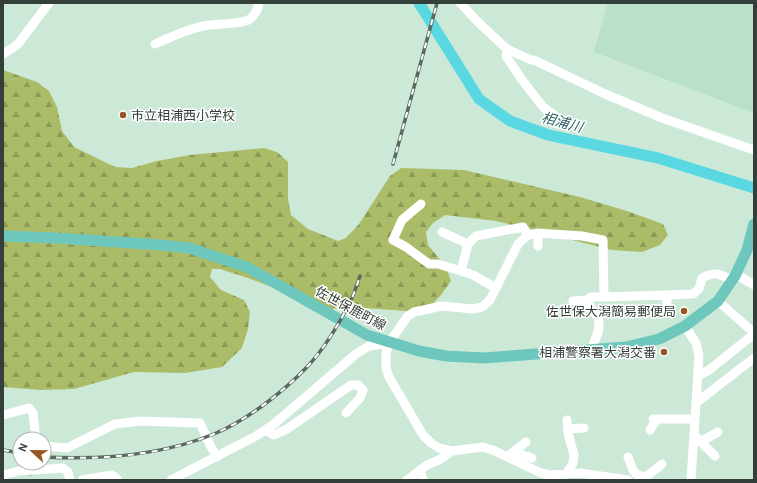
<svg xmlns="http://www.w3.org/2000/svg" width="757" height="483" font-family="Overpass,'Noto Sans JP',sans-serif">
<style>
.built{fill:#bae0cb}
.forest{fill:url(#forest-firs)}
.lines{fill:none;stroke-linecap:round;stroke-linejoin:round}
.river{stroke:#59d8e2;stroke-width:11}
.minor-tunnel{stroke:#adc7b8;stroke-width:9;stroke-dasharray:9 4.5;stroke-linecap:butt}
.minor{stroke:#fff;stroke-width:9}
.major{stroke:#6ec7bc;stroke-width:11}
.rail-casing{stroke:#5a6a60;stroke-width:3.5}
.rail{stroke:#fff;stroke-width:2;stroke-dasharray:6;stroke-linecap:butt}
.poi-dot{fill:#985722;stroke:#fff;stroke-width:1.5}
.labels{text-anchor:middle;stroke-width:3;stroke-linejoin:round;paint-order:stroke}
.poi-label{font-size:13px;fill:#333f38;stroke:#fff;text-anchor:end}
.street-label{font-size:13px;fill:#333f38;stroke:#fff}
.water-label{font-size:14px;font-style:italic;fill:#2b6064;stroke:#fff}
</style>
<defs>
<pattern id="forest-firs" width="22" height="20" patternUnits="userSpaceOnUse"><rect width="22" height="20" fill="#aabc67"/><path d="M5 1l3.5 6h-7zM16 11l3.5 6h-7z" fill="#8b9a56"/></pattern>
</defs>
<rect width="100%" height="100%" fill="#cce9d8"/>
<!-- built -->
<path class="built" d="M608,3H754V113L594,52Z"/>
<!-- forest -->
<path class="forest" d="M3,70L37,82L49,91L57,107L62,131L74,147L115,167L132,168L157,161L190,155L264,148L277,152L288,162V199L291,215L308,229L338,241L346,238L359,224L390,176L401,168L464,170L580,197L627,211L663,224L668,235L660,245L642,252L612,250L496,221L445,215L433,223L426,232L428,245L446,267L451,281L441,295L427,310L406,311L350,307L331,309L248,278L220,269H212L210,277L221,290L244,300L250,312L248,329L242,348L222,367L185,373L134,372L74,389L40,390L3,387Z"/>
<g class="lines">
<!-- river -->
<path class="river" d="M419,3L479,99L510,121L548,135L658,158L754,188"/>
<!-- minor-tunnel -->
<path class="minor-tunnel" d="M27,475L32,463"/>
<!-- minor -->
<path class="minor" d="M460,3L479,23L507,49L531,60H534L603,93L662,118L754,150
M155,44C171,37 187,29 204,26C216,23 241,25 250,19C255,15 258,8 259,3
M507,49L506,56L522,80L543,107L554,115
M3,54L17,45L49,3
M421,204L402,220L393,240L406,247L429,264H438L461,271
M442,232L468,244
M538,246V233
M735,274L754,285
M496,288L473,275L461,271L468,244L476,236L523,227L528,235
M588,300C590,309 595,312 598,319C602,328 594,342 591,350
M573,301L588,300L590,297H604
M718,301L754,333
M667,312V295
M685,326L696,343L699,356L691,480
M698,376L709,370L754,334
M696,403L754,358
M3,415L29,408L33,413L36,439
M653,419H695
M567,420L568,433L574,455L573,463L567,473
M568,429L584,428
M265,430L274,435L287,429L351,385H358L363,390L360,398L346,413
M650,430L657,419
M694,435L715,456
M700,442L718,432
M44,446L67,448L115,424L140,421L200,423L210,445L217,457
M513,452L532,458
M507,457L526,442
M628,457L633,470L637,475L646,477
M420,470L423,480
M3,475L19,471L63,468L68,472L70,480
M82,480L112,475L117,479L115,480
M171,480L256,436L274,424L356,354L369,346L389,343
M407,480L427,465L439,460L452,451
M628,480L580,473L550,475L541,473L495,451L483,447L452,451L439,448L431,443L423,435L389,377L386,368V354L389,343L407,317L414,312L442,306L473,309L482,307L490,300L518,244L528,235L538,233L582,236L603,240L604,297L693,294L699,289L702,278C715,271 719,274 732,280
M646,480V477L662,464"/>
<!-- major -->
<path class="major" d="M3,236L55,238L162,245L189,248L247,267L367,335L419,351L446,356L484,358L626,347L659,339L685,326L718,301L735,276L747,250L754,224"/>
<defs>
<path id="rail" d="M393,164L437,3
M3,450L20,453
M44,457C101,460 160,456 214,434C247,420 282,393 307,367C324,349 339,324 350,302C354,294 357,285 360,276"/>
</defs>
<!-- rail casing -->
<use href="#rail" class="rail-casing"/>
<!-- rail -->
<use href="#rail" class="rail"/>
</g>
<!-- markers -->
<g class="poi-dot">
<circle cx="123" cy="115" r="4"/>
<circle cx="684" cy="311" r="4"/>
<circle cx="664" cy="352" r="4"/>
</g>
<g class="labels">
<!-- poi labels -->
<g class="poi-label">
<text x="131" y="120" text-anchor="start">市立相浦西小学校</text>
<text x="676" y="316">佐世保大潟簡易郵便局</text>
<text x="656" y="357">相浦警察署大潟交番</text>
</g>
<!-- street labels -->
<g class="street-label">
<text transform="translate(351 308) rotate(28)" y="5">佐世保鹿町線</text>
</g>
<!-- water labels -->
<g class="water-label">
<text transform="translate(562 122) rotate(15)" y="5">相浦川</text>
</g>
</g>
<!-- border -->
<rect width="757" height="483" fill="none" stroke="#333f38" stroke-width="8"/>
<!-- north arrow -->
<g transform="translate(32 451) rotate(292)"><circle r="19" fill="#ffffff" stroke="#adb2af"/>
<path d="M0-3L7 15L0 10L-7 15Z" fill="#985722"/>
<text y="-6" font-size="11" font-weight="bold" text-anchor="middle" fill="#333f38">N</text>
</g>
</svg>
